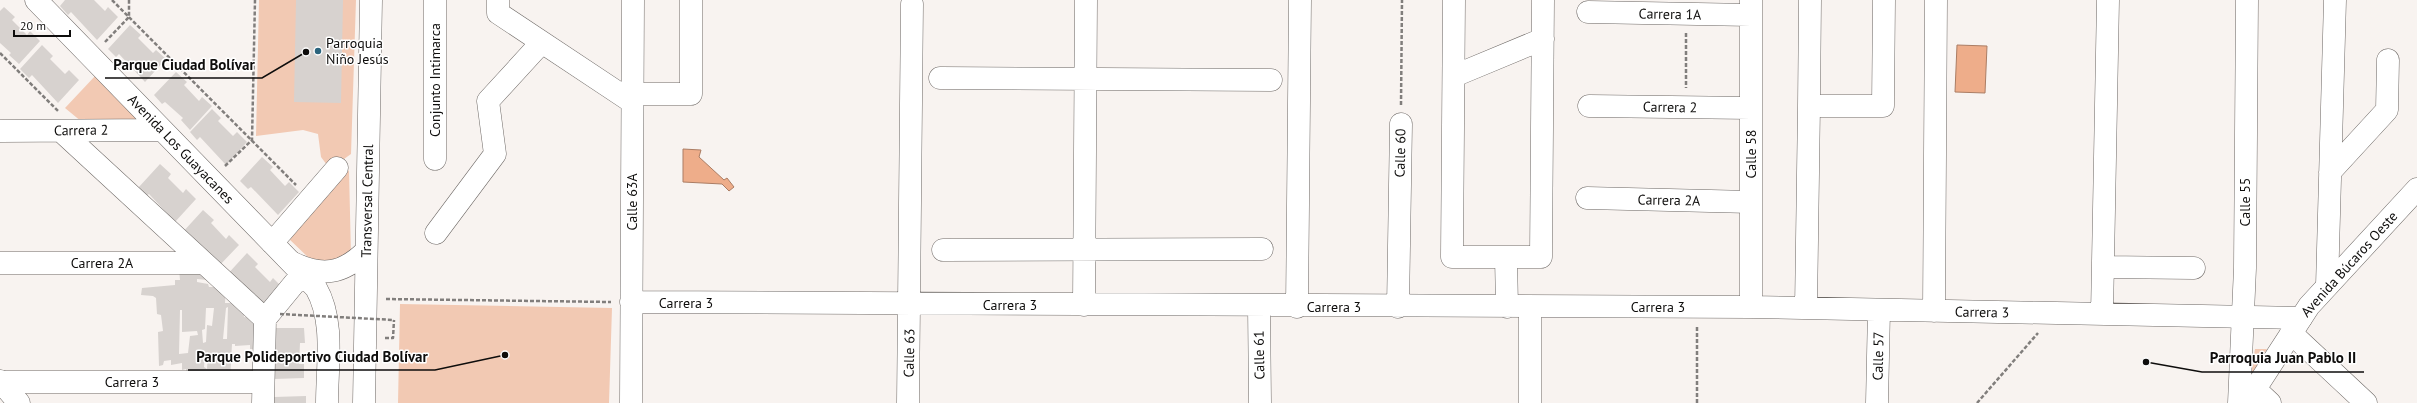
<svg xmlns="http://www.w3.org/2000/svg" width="2417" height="403" font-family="'PT Sans',sans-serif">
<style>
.green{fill:#f2c9b3}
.water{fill:#eead8a;stroke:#ab7d64}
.building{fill:#d7d2cf;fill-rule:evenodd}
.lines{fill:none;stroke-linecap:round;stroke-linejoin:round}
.minor-casing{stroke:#6d6865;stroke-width:23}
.major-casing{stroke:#6d6865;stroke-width:23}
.path{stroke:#817e7c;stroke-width:2.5;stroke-dasharray:4 2;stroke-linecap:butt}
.minor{stroke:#fff;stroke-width:22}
.major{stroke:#fff;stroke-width:22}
.path-bridge{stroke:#817e7c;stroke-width:2.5;stroke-dasharray:4 2;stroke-linecap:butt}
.poi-dot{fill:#2b647d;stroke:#fff;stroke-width:1.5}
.labels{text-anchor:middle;stroke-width:3;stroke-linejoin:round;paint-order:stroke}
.street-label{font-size:14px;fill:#0e0d0c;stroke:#fff}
.poi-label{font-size:14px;fill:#0e0d0c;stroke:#fff;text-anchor:start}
.leader{fill:none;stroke:#0e0d0c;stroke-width:1.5}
.callout-dot{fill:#0e0d0c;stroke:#fff;stroke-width:1.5}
.callout-label{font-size:15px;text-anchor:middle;font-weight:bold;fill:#0e0d0c;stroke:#fff;stroke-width:3;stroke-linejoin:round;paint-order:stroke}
</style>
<rect width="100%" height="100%" fill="#f8f3f0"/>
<!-- green -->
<path class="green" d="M259,0H356L351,154L330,169L321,157L318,134L303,130L256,136Z
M96,75L144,121L82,122L65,108Z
M349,170L351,256L344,262L312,261L287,237Z
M400,304L612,308L609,403H398Z
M2255,349H2267L2250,379Z"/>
<!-- water -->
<path class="water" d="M1957,45L1987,46L1985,93L1955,92Z
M683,149L701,150L699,157L724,180L727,178L734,187L729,191L722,184L683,182Z"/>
<!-- building -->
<path class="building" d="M65,0H94L105,11L108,7L118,17L97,40L71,12L68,15L60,6Z
M296,0H343L341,103L294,102Z
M4,7L15,17L12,20L27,35L30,31L40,41L19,64L9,55L11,53L0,43V11Z
M130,25L141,35L138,38L153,53L156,50L166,59L145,82L119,54L116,57L108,49Z
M42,45L53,56L50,59L65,74L69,70L79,80L58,103L32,75L29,78L20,69Z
M176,72L187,82L184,85L199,101L202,97L212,106L190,130L181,120L183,118L165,102L162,104L154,95Z
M212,109L221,118L218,121L233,136L237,132L247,142L226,165L200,137L197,140L190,132Z
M262,157L273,167L270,170L285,186L289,182L299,192L278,215L251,187L248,189L240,181Z
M160,164L171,174L168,178L183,193L186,189L196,199L175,222L149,194L146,196L138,188Z
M203,210L214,220L211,223L226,239L229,235L239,245L218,267L181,234Z
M247,253L258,264L255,267L270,282L273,278L283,288L262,311L225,277Z
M179,269L209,270L208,280L197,279V282L208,284L209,287H226L225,303H243L244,317L253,318L252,323L260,324L259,349H250V345L235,346V344H232L230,379L186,371V369L182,370V363L171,365V360L164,361L163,365L159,366L158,332L163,331L161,315L157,314L156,298L153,296L141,295L142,288L175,285V280H180ZM228,307L227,339H223L226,308ZM206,308H214L212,326L207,325L206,342L203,343L202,330L205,329ZM180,310H182V332L197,331L198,335L190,336L188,353L179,354ZM208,352L207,369L204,367L205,353Z
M272,328H304L305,343H300L299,364H304V378L274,379L273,365L276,364L275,340Z
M306,396V403H274V397Z"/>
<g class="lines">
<defs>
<path id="minor" d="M36,0L316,288C335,321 327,366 327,403
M498,0V13L632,102
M1454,0L1452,257H1541L1543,0
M1810,0L1809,106H1883L1884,0
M1588,12L1751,15
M1454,76L1543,39
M940,78L1271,80
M632,94H691V0
M1589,106L1751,108
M0,131L162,130
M61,131L265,319
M435,159V0
M2330,172L2387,110L2388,60
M1587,198L1751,202
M436,233L495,154L488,101L542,42
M272,243L337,168
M943,250L1262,249
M1506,257L1507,307
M0,263H204
M2103,267L2194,268
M2327,286L2335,0
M631,302L1751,307L2301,318
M1084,305L1086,0
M1259,306L1260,403
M1297,307L1300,0
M1398,307L1401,124
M1751,307V0
M1806,308L1809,106
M1934,311L1936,0
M2102,314L2108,0
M265,319L302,274
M2291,333L2366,403
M1,382H263
M2255,389L2270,403
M263,403L265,319
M631,403L633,0
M908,403L912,4
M1530,403V307
M1877,403L1879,310"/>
<path id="major" d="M293,263C322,277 343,274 366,251
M0,381L19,403
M364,403L371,0
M2239,403L2245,268L2247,0
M2246,403L2309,306L2417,189"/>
</defs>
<!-- minor casing -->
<use href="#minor" class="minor-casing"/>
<!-- major casing -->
<use href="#major" class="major-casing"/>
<!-- path -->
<path class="path" d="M112,0L296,185
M1686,33V88
M105,42L129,17V0
M0,53L58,111
M1401,105L1402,0
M225,166L252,140L255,0
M386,299L611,302
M385,338H393L394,320
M1697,403V326
M1977,403L2038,333"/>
<!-- minor -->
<use href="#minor" class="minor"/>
<!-- major -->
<use href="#major" class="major"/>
<!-- path-bridge -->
<path class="path-bridge" d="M280,314L394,320"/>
</g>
<!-- markers -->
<circle class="poi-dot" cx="318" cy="51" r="4"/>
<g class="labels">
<!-- street labels -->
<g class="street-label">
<text transform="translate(1670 14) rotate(1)" y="5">Carrera 1A</text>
<text transform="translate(435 80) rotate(-90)" y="5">Conjunto Intimarca</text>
<text transform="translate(1670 107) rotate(1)" y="5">Carrera 2</text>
<text transform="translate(81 130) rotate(-1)" y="5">Carrera 2</text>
<text transform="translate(181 149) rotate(46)" y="5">Avenida Los Guayacanes</text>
<text transform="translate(1400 153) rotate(-89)" y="5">Calle 60</text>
<text transform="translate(1751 154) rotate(-90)" y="5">Calle 58</text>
<text transform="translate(1669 200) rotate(1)" y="5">Carrera 2A</text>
<text transform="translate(367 201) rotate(-89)" y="5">Transversal Central</text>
<text transform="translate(632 202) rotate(-90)" y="5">Calle 63A</text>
<text transform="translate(2245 202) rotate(-90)" y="5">Calle 55</text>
<text x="102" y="268">Carrera 2A</text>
<text transform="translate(2349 264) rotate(-48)" y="5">Avenida Búcaros Oeste</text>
<text x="686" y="308">Carrera 3</text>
<text x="1010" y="310">Carrera 3</text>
<text x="1334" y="312">Carrera 3</text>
<text x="1658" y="312">Carrera 3</text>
<text transform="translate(1982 312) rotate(1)" y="5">Carrera 3</text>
<text transform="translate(909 353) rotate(-89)" y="5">Calle 63</text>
<text transform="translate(1259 355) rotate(-91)" y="5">Calle 61</text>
<text transform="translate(1878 356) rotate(-89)" y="5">Calle 57</text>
<text x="132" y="387">Carrera 3</text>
</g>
<!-- poi labels -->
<g class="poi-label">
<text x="326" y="48">Parroquia<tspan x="326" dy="16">Niño Jesús</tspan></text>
</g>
</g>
<!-- callouts -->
<path class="leader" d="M306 52L262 78H105M505 355L435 370H188M2146 362L2202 372H2364"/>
<g class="callout-dot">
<circle cx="306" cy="52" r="4"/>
<circle cx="505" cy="355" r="4"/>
<circle cx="2146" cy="362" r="4"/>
</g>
<g class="callout-label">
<text x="184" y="70">Parque Ciudad Bolívar</text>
<text x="312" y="362">Parque Polideportivo Ciudad Bolívar</text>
<text x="2283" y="363">Parroquia Juan Pablo II</text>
</g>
<!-- scale -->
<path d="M14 30v6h56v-6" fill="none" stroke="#0e0d0c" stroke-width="2"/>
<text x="20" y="30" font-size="12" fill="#0e0d0c" stroke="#ffffff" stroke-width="3" paint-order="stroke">20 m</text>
</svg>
